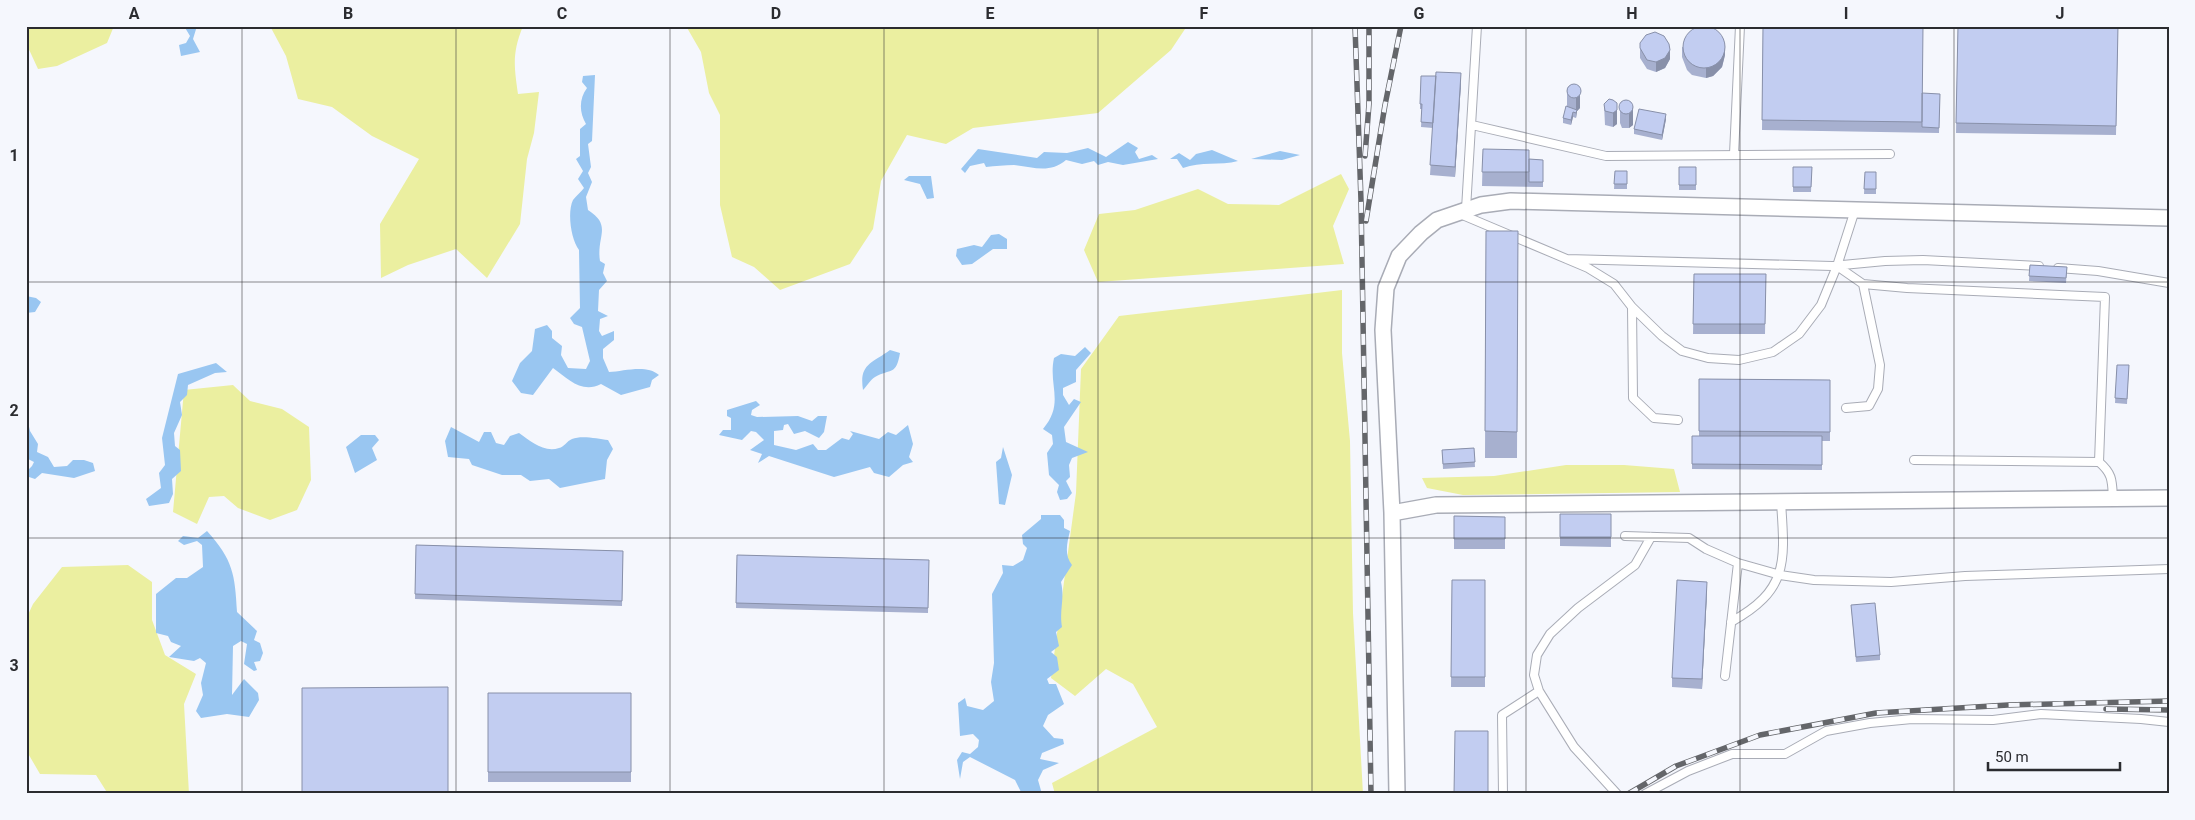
<svg xmlns="http://www.w3.org/2000/svg" width="2195" height="820" font-family="Roboto,sans-serif">
<style>
.green{fill:#ebefa0}
.water{fill:#99c6f1}
.lines{fill:none;stroke-linecap:round;stroke-linejoin:round}
.service-casing{stroke:#a9acb6;stroke-width:10}
.minor-casing{stroke:#a9acb6;stroke-width:18}
.service{stroke:#fff;stroke-width:8}
.minor{stroke:#fff;stroke-width:15}
.rail-casing{stroke:#64666a;stroke-width:5.5}
.rail{stroke:#f5f7fd;stroke-width:4;stroke-dasharray:11;stroke-linecap:butt}
.wall{fill:#a7b0cf}
.shaded-wall{fill:#8890a9}
.building{fill:#c2cdf1;stroke:#8890a9}
.grid{fill:none;stroke:#2b2c30;stroke-width:1;stroke-opacity:0.55}
.neatline{fill:none;stroke:#2b2c30;stroke-width:2}
.grid-label{font-size:16px;text-anchor:middle;font-weight:bold;fill:#2b2c30}
</style>
<rect width="100%" height="100%" fill="#f5f7fd"/>
<!-- green -->
<path class="green" d="M26,26H114L107,43L57,66L38,69L26,43Z
M270,26H523C512,53 514,66 518,94L539,92L534,133L527,159L520,224L487,278L456,249L408,265L381,278L380,224L419,159L372,136L332,107L298,99L286,56Z
M686,26H1187L1171,50L1098,113L973,128L946,144L907,135L881,181L873,229L850,264L780,290L754,267L732,257L720,205V115L709,93L701,52Z
M1341,174L1349,189L1333,226L1344,264L1098,282L1084,250L1099,214L1135,210L1198,189L1228,204L1279,205Z
M1342,290V353L1350,441L1353,613L1363,794H1055L1052,783L1157,727L1133,684L1106,669L1075,696L1051,678L1076,493L1081,369L1119,316Z
M233,385L250,401L282,409L309,427L311,480L297,510L270,520L238,508L224,496L209,497L197,524L173,512L184,390Z
M1566,465H1624L1674,469L1680,492L1463,495L1427,488L1422,478L1494,476Z
M128,565L152,582V620L165,655L196,674L184,704L189,794H108L96,775L40,774L26,750V619L33,604L62,567Z"/>
<!-- water -->
<path class="water" d="M184,26H197L193,39L200,52L181,56L179,45L186,43L190,36Z
M595,75L592,141L588,144L591,167L588,173L592,182L586,197L588,210C613,226 596,236 600,261L605,264L603,273L607,281L599,290L598,311L608,316L600,319L599,331L602,336L614,331V340L603,349V358L609,372C624,371 647,364 659,375L652,380L650,387L621,395L601,384C582,394 568,379 553,368L533,395L521,393L512,381L520,363L532,351L535,329L547,325L552,331V338L562,346L561,355L568,368L586,369L590,361L582,327L574,324L570,318L580,308L579,250C571,240 567,212 573,200C576,196 581,192 584,188L578,179L583,171L576,159L580,156V129L586,124C579,112 579,99 587,88L582,82L583,76Z
M1128,142L1138,148L1135,152L1139,159L1152,155L1158,159L1123,165L1108,162L1098,165L1094,161L1082,164L1066,160C1050,174 1033,167 1014,165C1005,165 995,166 986,167L984,163L970,166L965,173L961,169L978,149L1037,158L1044,152L1067,153L1088,148L1106,157Z
M1212,150L1238,161C1220,166 1201,161 1183,168L1177,159H1170L1179,153L1190,160L1196,154Z
M1280,151L1300,155L1282,160L1251,159Z
M909,176H931L934,198L927,199L920,184L904,180Z
M999,234L1007,239V249H993L972,264L962,265L956,256L957,249L974,245L982,247L991,235Z
M26,296L36,298L41,302L35,312L26,313Z
M1085,347L1091,353L1076,370V382L1063,388V395L1069,405L1074,399L1081,402L1064,427L1066,442L1088,452L1072,458L1069,465L1070,477L1066,481L1072,493L1067,499L1060,500L1057,492L1059,485L1049,475L1047,453L1053,444L1052,435L1043,429C1065,403 1048,386 1054,358L1061,354L1075,356Z
M890,350L900,353C896,376 891,368 875,377C870,380 867,386 863,390C859,364 871,364 890,350Z
M216,363L227,372L215,373L188,385L187,395L180,402L182,415L174,433L175,446L180,450L181,471L172,479L173,494L169,503L149,506L146,499L161,488L159,473L165,465L162,438L178,374Z
M756,401L760,405L752,410L751,415L757,417L798,416L812,421L818,416H827L824,432L819,438L805,431L794,434L788,424L784,425L783,430L774,431V445L796,450L813,444L818,450H826L842,438L849,440L853,434L850,431L879,439L888,432L896,435L908,425L913,444L909,457L913,462L903,465L889,477L874,473L870,467L834,477L769,456L758,463L762,454L750,450L764,440L756,432L751,431L742,440L719,435L723,430H731V418L727,416V410Z
M26,414L30,431L38,444L37,452L48,457L54,467L67,466L73,460H84L93,463L95,471L74,478L42,473L35,479L26,476V472L32,466L34,462L26,458Z
M451,427L479,442L484,432H491L496,443L504,445L510,436L519,433C530,441 544,453 559,448C564,447 567,441 572,439C582,435 598,439 608,440L613,449L607,460L605,479L560,488L549,479L530,481L521,475H502L472,465L469,459L448,457L445,441Z
M361,435H375L379,440L372,448L377,460L355,473L346,447Z
M1003,447L1012,475L1005,505L999,504L996,462L1001,458Z
M1041,515H1060L1064,520V528L1070,531C1067,543 1064,555 1072,565L1061,582C1065,600 1059,609 1062,627L1056,632L1059,646L1051,652L1057,657L1059,670L1047,679L1049,684H1056L1064,704L1048,715L1043,726L1054,738L1063,739L1064,744L1042,753L1040,759L1059,763L1043,770L1038,780L1042,794H1022L1015,780L970,757L963,762L960,779L957,760L962,752L970,754L978,747L979,740L973,734L960,736L958,703L965,698L967,706L983,710L994,701L991,682L994,663L992,594L1003,573L1002,565L1013,566L1023,560L1027,548L1023,544L1022,535L1041,519Z
M207,531C233,560 235,574 237,612L257,631L254,640L260,643L263,653L260,661L254,662L257,670L254,671L244,664L247,644L241,641L233,646L232,695L244,679L258,693L259,700L249,717L227,714L201,718L196,711L203,695L201,683L206,663L200,658L194,661L169,657L181,646L171,642L168,636L156,633V594L176,578H187L203,567L202,545L197,541L184,545L178,541L183,536L198,538Z"/>
<g class="lines">
<defs>
<path id="service" d="M1472,125L1606,156L1890,154
M1734,154L1740,26
M1466,209L1477,26
M1460,214L1588,268L1614,284L1632,307L1662,336L1682,351L1708,358L1739,360L1773,352L1799,334L1821,305L1837,266L1855,210
M1567,259L1832,266L1885,261L1923,260L2039,266
M1837,266L1863,284L1907,288L2105,297L2099,462L1914,460
M2058,268L2098,271L2169,283
M1632,307L1633,398L1654,418L1678,420
M1846,408L1869,406L1878,389L1880,365L1863,284
M2099,462C2113,474 2112,481 2113,499
M1625,536L1689,538L1706,549L1738,563L1780,575L1814,580L1891,582L1965,576L2169,569
M1731,622C1789,590 1785,561 1781,502
M1725,676L1738,563
M1503,794L1502,715L1539,691
M1617,794L1574,747L1539,691L1534,675L1537,655L1550,634L1578,608L1635,565L1651,537
M1645,794L1688,771L1732,754H1785L1826,731L1870,723L1912,719L1993,720L2041,714L2141,719L2169,722"/>
<path id="minor" d="M1392,513L1436,505L2169,498
M1397,794L1392,513L1383,330L1386,288L1399,256L1421,233L1437,220L1481,205L1511,201L2169,218"/>
</defs>
<!-- service casing -->
<use href="#service" class="service-casing"/>
<!-- minor casing -->
<use href="#minor" class="minor-casing"/>
<!-- service -->
<use href="#service" class="service"/>
<!-- minor -->
<use href="#minor" class="minor"/>
<defs>
<path id="rail" d="M1355,26L1361,201L1371,794
M1365,156L1369,104V26
M1366,221L1385,105L1401,26
M2106,709L2169,710
M1628,794L1676,766L1760,735L1876,713L2008,705L2169,701"/>
</defs>
<!-- rail casing -->
<use href="#rail" class="rail-casing"/>
<!-- rail -->
<use href="#rail" class="rail"/>
</g>
<!-- wall -->
<path class="wall" d="M1763,26L1922,113L1940,94L1939,133L1762,130Z
M1958,26H2118L2116,135L1956,133Z
M1682,47L1725,55L1722,67L1713,76L1706,78L1692,75L1687,70L1682,57Z
M1640,48L1670,59L1665,68L1656,72L1647,69L1640,58Z
M1461,83L1455,177L1430,175L1433,128L1421,127L1422,109H1420V104Z
M1572,84L1580,104V108L1577,111L1576,118L1573,117L1571,125L1563,123V118L1567,107V88Z
M1625,100L1633,120V125L1629,128H1622L1620,123V109Z
M1617,103V124L1613,127L1605,125L1604,104Z
M1666,119L1662,140L1634,134V129Z
M1483,149L1529,159L1543,160V187L1482,186Z
M1679,167H1696V190H1679Z
M1793,167H1812L1811,192H1793Z
M1615,171H1627V189H1614Z
M1865,172H1876V194H1864Z
M1486,231H1518L1517,458H1485Z
M2030,265L2067,267L2066,283L2029,281Z
M1694,274H1766L1765,334H1693Z
M2117,365H2129L2127,404L2115,403Z
M1699,379L1830,380V441H1822V470L1692,469V436H1699Z
M1474,448L1475,467L1443,469L1442,450Z
M1560,514H1611V547L1560,546Z
M1454,516L1505,517V549H1454Z
M416,545L623,551L622,606L415,599Z
M737,555L929,560L928,613L736,608Z
M1452,580H1485V687H1451Z
M1707,592L1702,689L1672,687V678Z
M1851,605L1880,655V660L1856,662Z
M488,693H631V782H488Z"/>
<!-- shaded-wall -->
<path class="shaded-wall" d="M1725,45V55L1722,67L1713,76L1706,78V68Z
M1670,50V59L1665,68L1656,72V62Z
M1461,73V83L1455,177V167Z
M1580,89V108L1577,111L1576,118V97Z
M1633,106V125L1629,128V114Z
M1617,110V124L1613,127V113Z
M1573,112V117L1571,125V120Z
M1666,114V119L1662,140V135Z
M1707,582V592L1702,689V679Z"/>
<!-- building -->
<path class="building" d="M1763,26H1923L1922,122L1762,120Z
M1958,26H2118L2116,126L1956,123Z
M1683 47a21 21 0 1 1 42 0a21 21 0 1 1-42 0Z
M1655,32L1664,36L1669,44L1670,50L1665,58L1656,62L1647,60L1640,48V43L1646,35Z
M1436,72L1461,73L1455,167L1430,165Z
M1421,76H1436L1433,123L1421,122L1422,104H1420Z
M1567 91a7 7 0 1 1 14 0a7 7 0 1 1-14 0Z
M1922,93L1940,94L1939,128L1922,127Z
M1609,99L1613,100L1617,103V110L1613,113L1605,111L1604,104Z
M1619 107a7 7 0 1 1 14 0a7 7 0 1 1-14 0Z
M1566,106L1577,110L1576,113L1573,112L1571,120L1563,118Z
M1639,109L1666,114L1662,135L1634,129Z
M1483,149L1529,150V172H1482Z
M1529,159L1543,160V182H1529Z
M1679,167H1696V185H1679Z
M1793,167H1812L1811,187H1793Z
M1615,171H1627V184H1614Z
M1865,172H1876V189H1864Z
M1486,231H1518L1517,432L1485,431Z
M2030,265L2067,267L2066,278L2029,276Z
M1694,274H1766L1765,324H1693Z
M2117,365H2129L2127,399L2115,398Z
M1699,379L1830,380V432L1699,431Z
M1692,436H1822V465L1692,464Z
M1474,448L1475,462L1443,464L1442,450Z
M1560,514H1611V537H1560Z
M1454,516L1505,517V539H1454Z
M416,545L623,551L622,601L415,594Z
M737,555L929,560L928,608L736,603Z
M1452,580H1485V677H1451Z
M1677,580L1707,582L1702,679L1672,678Z
M1875,603L1880,655L1856,657L1851,605Z
M448,687V794H302V688Z
M488,693H631V772H488Z
M1455,731H1488V794H1454Z"/>
<!-- grid -->
<path class="grid" d="M242,26V794M456,26V794M670,26V794M884,26V794M1098,26V794M1312,26V794M1526,26V794M1740,26V794M1954,26V794M26,282H2169M26,538H2169"/>
<!-- border -->
<rect width="2195" height="820" fill="none" stroke="#f5f7fd" stroke-width="55"/>
<!-- scale -->
<path d="M1988 762v8h132v-8" fill="none" stroke="#2b2c30" stroke-width="2.5"/>
<text x="1995" y="762" font-size="15" fill="#2b2c30" stroke="#f5f7fd" stroke-width="4" paint-order="stroke">50 m</text>
<rect x="28" y="28" width="2140" height="764" class="neatline"/>
<g class="grid-label">
<text x="134" y="19">A</text>
<text x="348" y="19">B</text>
<text x="562" y="19">C</text>
<text x="776" y="19">D</text>
<text x="990" y="19">E</text>
<text x="1204" y="19">F</text>
<text x="1419" y="19">G</text>
<text x="1632" y="19">H</text>
<text x="1846" y="19">I</text>
<text x="2060" y="19">J</text>
<text x="14" y="161">1</text>
<text x="14" y="416">2</text>
<text x="14" y="671">3</text>
</g>
</svg>
